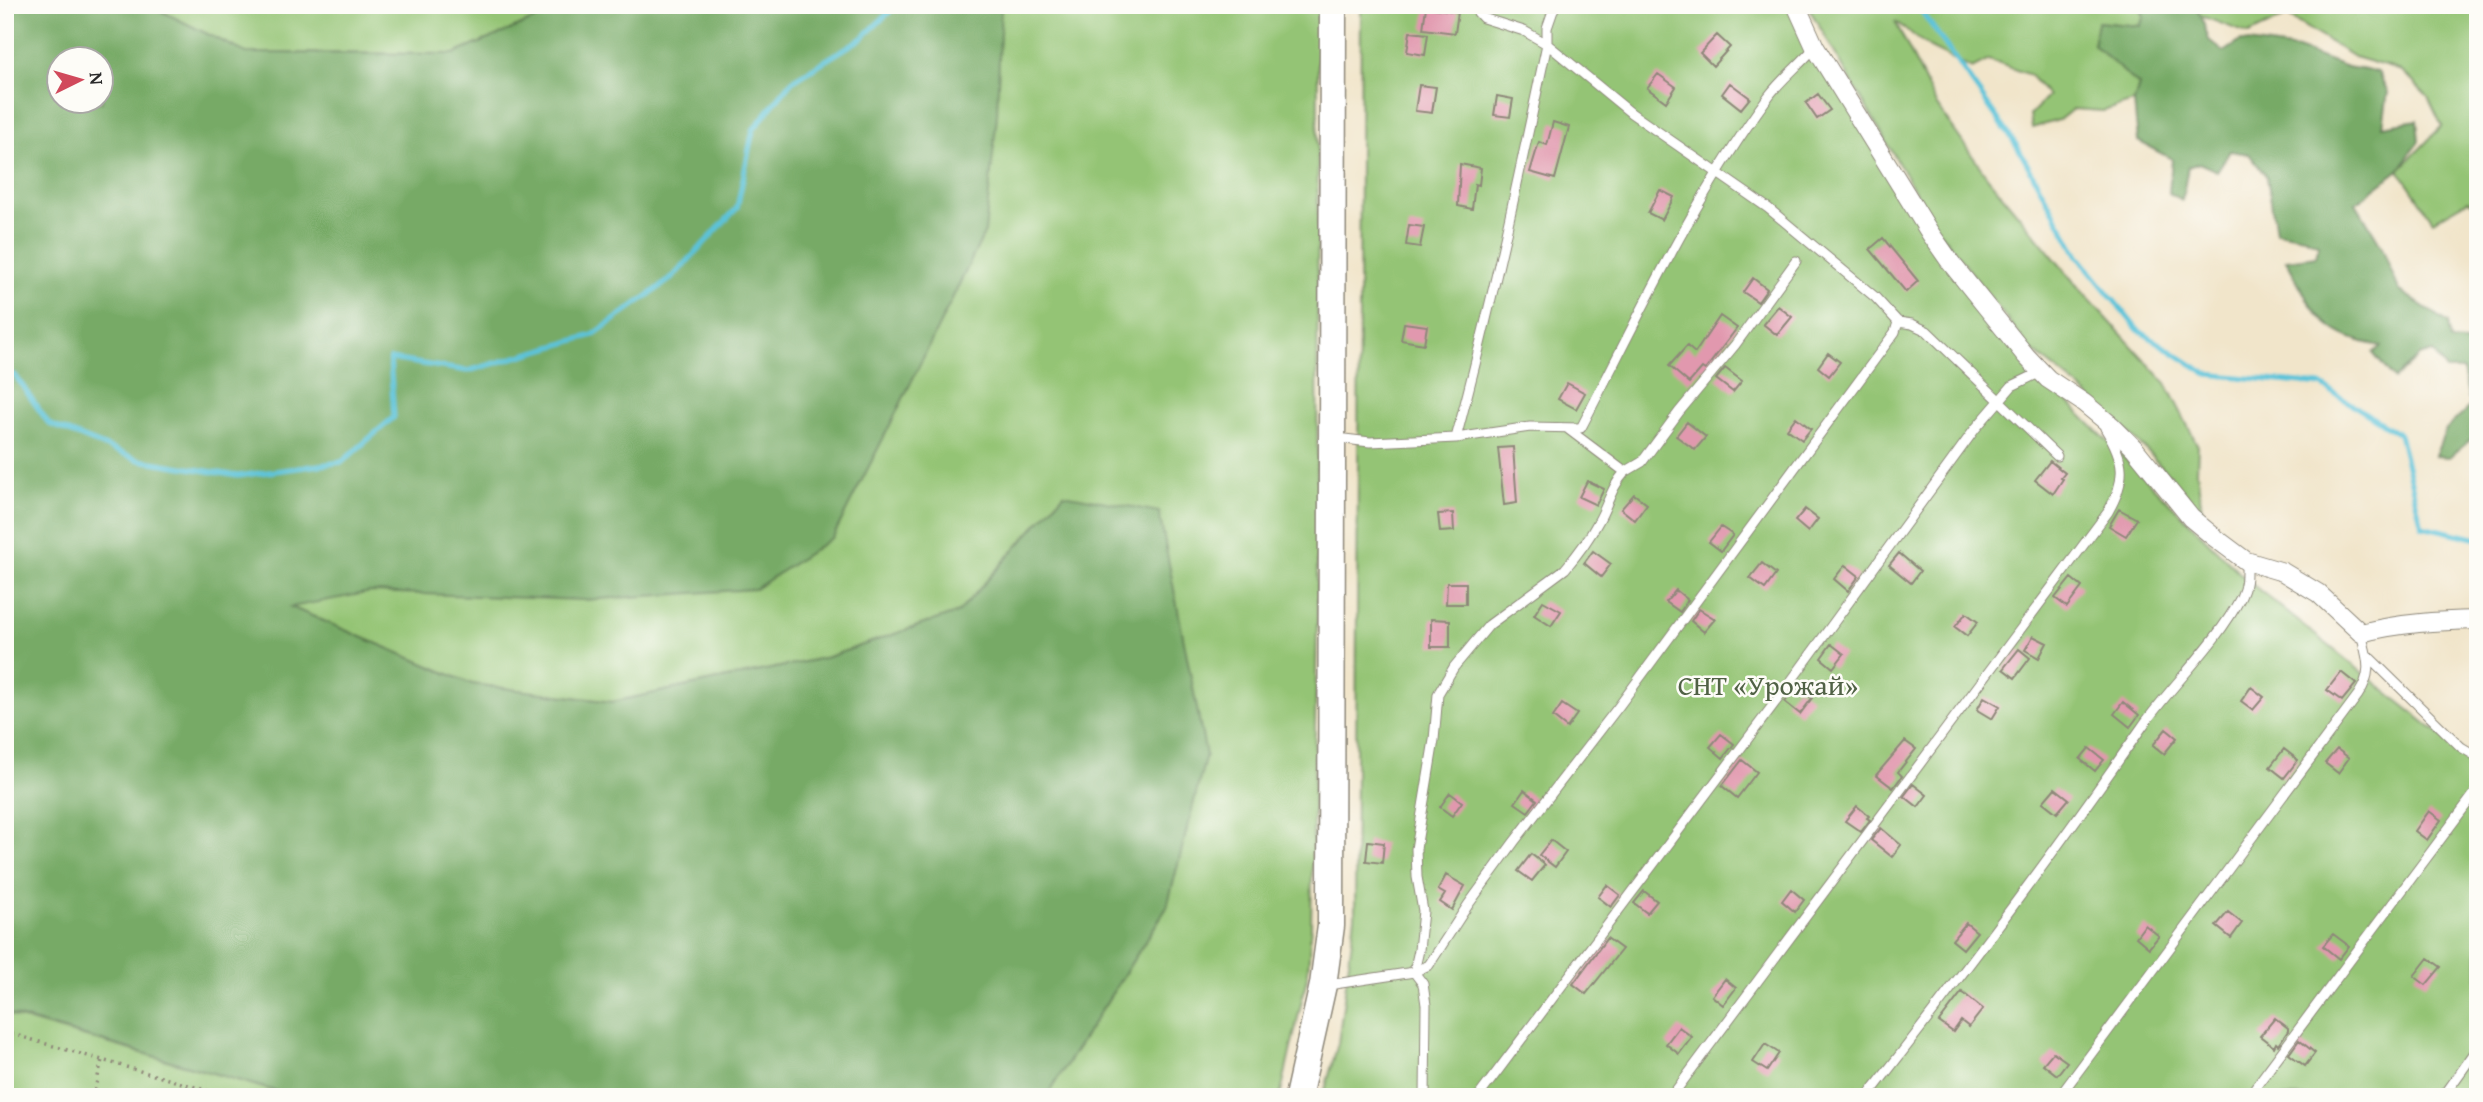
<svg xmlns="http://www.w3.org/2000/svg" width="2483" height="1102" font-family="'Gentium Book Plus',serif">
<style>
.green{fill:#94c474;stroke:#607850;stroke-width:2}
.forest{fill:#7a6;stroke:#516a48;stroke-width:2;fill-rule:evenodd}
.lines{fill:none;stroke-linecap:round;stroke-linejoin:round}
.stream{stroke:#5cc3d9;stroke-width:5}
.building{fill:#e198ae}
.lane-casing{stroke:#8e887a;stroke-width:11}
.street-casing{stroke:#8e887a;stroke-width:20}
.secondary-casing{stroke:#8e887a;stroke-width:29}
.path{stroke:#8e887a;stroke-width:3.5;stroke-dasharray:2 5;stroke-linecap:butt}
.lane{stroke:#fff;stroke-width:9}
.street{stroke:#fff;stroke-width:18}
.secondary{stroke:#fff;stroke-width:26}
.labels{text-anchor:middle;stroke-width:5;stroke-linejoin:round;paint-order:stroke}
.park-label{font-size:28px;fill:#506145;stroke:#fdfcf7}
</style>
<rect width="100%" height="100%" fill="#fdfcf7"/>
<filter id="ink" filterUnits="userSpaceOnUse"><feTurbulence type="fractalNoise" baseFrequency=".0143" numOctaves="2"/><feDisplacementMap in="SourceGraphic" scale="14" xChannelSelector="R" yChannelSelector="G"/><feConvolveMatrix kernelMatrix="1 2 1 2 8 2 1 2 1" color-interpolation-filters="sRGB"/></filter>
<filter id="wash" filterUnits="userSpaceOnUse"><feTurbulence type="fractalNoise" baseFrequency=".00686" numOctaves="4" result="noise"/><feDisplacementMap in="SourceGraphic" scale="28" xChannelSelector="R" yChannelSelector="G"/><feGaussianBlur stdDeviation="1.57" result="paint"/><feColorMatrix in="noise" values="0 0 0 0 0 0 0 0 0 0 0 0 0 0 0 0 0 1.4 0 .05"/><feComposite in="paint" operator="in"/></filter>
<g filter="url(#wash)">
<rect width="100%" height="100%" fill="#f1e5ca"/>
<!-- green -->
<path class="green" d="M149,5H568L454,54L245,53Z
M998,5H1318L1317,626L1311,926L1308,973L1280,1097H1046L1167,907L1064,494L959,612L828,657L612,702L472,684L413,659L255,635L5,374Z
M1361,5H1789L1813,52L2032,366L2248,581L2478,765V1097H1323L1338,1043L1355,917Z
M1807,5H2140L2144,17L2139,26L2098,22L2093,45L2139,85L2134,102L2103,111L2073,109L2059,120L2032,128L2030,115L2048,96L2030,75L1989,60L1972,69L1930,48L1895,21L1937,106L1988,178L2079,288L2166,383L2198,446L2197,471L2202,511L2144,448L2081,389L2029,348L1934,224Z
M2193,5H2478V208L2468,201L2433,221L2399,170L2442,126L2428,97L2402,71L2354,57L2287,16L2249,34L2201,16Z
M5,1014L296,1097H5Z"/>
<!-- forest -->
<path class="forest" d="M5,5H149L246,53L454,54L568,5H1001L997,115L985,232L893,419L833,537L755,589L584,600L371,592L291,607L472,684L612,702L828,657L959,612L1064,494L1159,512L1206,755L1167,907L1046,1097H296L5,1013ZM60,60H102V102H60Z
M2140,5H2193L2201,16L2209,40L2224,52L2241,41L2298,49L2347,67L2378,72L2388,92L2383,126L2417,120L2419,141L2399,170L2356,203L2381,245L2399,290L2448,323L2451,341L2478,343V433L2450,457L2435,456L2446,429L2470,406L2463,370H2446L2433,352L2419,356L2394,379L2373,353L2381,346C2320,336 2314,310 2286,260L2316,256L2319,244L2304,237L2276,232L2267,177L2249,154L2230,151L2217,171L2199,163L2188,167L2182,200L2169,193L2172,159L2138,141L2134,102L2139,85L2093,45L2098,22L2140,26L2144,17Z"/>
<g class="lines">
<!-- stream -->
<path class="stream" d="M1917,5L2017,146L2078,256L2138,330L2207,374L2321,385L2399,434L2422,526L2478,539
M5,374L15,375L49,424L139,460L238,476L342,462L394,417L390,359L468,371L593,335L671,279L737,208L753,130L792,81L862,38L897,5"/>
</g>
<g id="blocks">
<!-- building -->
<path class="building" d="M1426,7L1458,12L1455,33L1423,29Z
M1410,32L1428,34L1425,55L1407,52Z
M1717,35L1730,47L1713,66L1700,53Z
M1658,74L1676,87L1666,102L1647,88Z
M1730,83L1750,98L1741,109L1722,94Z
M1419,85L1436,87L1432,113L1415,111Z
M1818,94L1830,110L1817,119L1806,103Z
M1497,96L1513,99L1510,117L1494,115Z
M1553,122L1569,127L1555,179L1530,172L1539,142L1547,145Z
M1460,164L1481,168L1479,185L1475,184L1472,209L1458,206Z
M1660,190L1674,197L1662,220L1648,213Z
M1409,225L1424,227L1420,247L1406,245Z
M1883,238L1918,281L1906,292L1870,249Z
M1753,278L1767,289L1758,302L1743,292Z
M1778,306L1792,317L1777,335L1763,324Z
M1720,316L1737,328L1705,370L1702,368L1689,383L1669,366L1687,346L1695,353Z
M1404,323L1427,326L1424,344L1401,340Z
M1828,353L1840,362L1829,376L1818,367Z
M1725,368L1742,381L1733,392L1716,379Z
M1567,383L1585,393L1576,409L1558,399Z
M1796,417L1811,429L1802,440L1787,429Z
M1687,422L1706,437L1695,450L1676,436Z
M1513,447L1517,503L1504,505L1498,448Z
M2050,461L2065,473L2061,478L2063,479L2053,494L2035,480Z
M1587,481L1604,489L1596,505L1579,497Z
M1634,494L1647,504L1635,520L1621,509Z
M1805,509L1818,519L1808,532L1795,521Z
M2119,509L2137,519L2126,536L2109,526Z
M1453,513L1454,531L1440,532L1438,514Z
M1721,527L1733,535L1721,551L1709,542Z
M1593,551L1611,564L1601,577L1584,563Z
M1899,553L1920,571L1911,583L1889,565Z
M1762,563L1776,574L1765,589L1750,578Z
M1845,565L1859,576L1848,591L1834,579Z
M2071,578L2082,587L2067,607L2055,598Z
M1447,583H1466V604H1446Z
M1676,590L1688,600L1680,612L1666,602Z
M1543,601L1561,611L1551,626L1534,615Z
M1699,609L1715,619L1704,632L1691,621Z
M1966,613L1978,622L1967,636L1955,627Z
M1431,619L1450,620V647H1431Z
M2033,636L2047,643L2039,658L2025,650Z
M1831,644L1844,654L1833,668L1821,658Z
M2019,649L2030,658L2015,678L2003,669Z
M2341,672L2356,684L2342,701L2327,690Z
M1797,687L1812,698L1800,714L1785,702Z
M2251,687L2264,697L2253,710L2241,701Z
M1984,697L2000,706L1992,719L1977,710Z
M2123,702L2139,715L2130,727L2114,714Z
M1562,704L1577,714L1567,728L1553,717Z
M2166,729L2177,738L2164,754L2153,745Z
M1721,734L1734,744L1723,758L1710,747Z
M1905,741L1916,749L1898,772L1902,776L1893,788L1876,775Z
M2089,748L2104,760L2095,771L2080,759Z
M2284,749L2298,760L2284,778L2270,767Z
M2337,749L2349,758L2338,773L2325,763Z
M1742,760L1757,772L1737,798L1722,786Z
M1913,784L1927,795L1918,807L1904,796Z
M2055,788L2069,799L2057,813L2043,802Z
M1524,790L1537,800L1528,812L1515,803Z
M1450,793L1462,802L1452,816L1440,807Z
M1857,806L1869,816L1867,818L1870,820L1861,832L1845,821Z
M2429,811L2441,820L2427,840L2415,831Z
M1881,828L1901,845L1892,857L1871,840Z
M1551,840L1566,852L1555,867L1539,855Z
M1368,841L1384,843L1382,863L1366,861Z
M1531,854L1545,865L1532,881L1518,871Z
M1446,875L1465,886L1452,910L1440,902L1445,894L1438,890Z
M1607,885L1620,895L1611,907L1598,897Z
M1791,889L1804,900L1795,912L1782,901Z
M1644,891L1657,901L1647,913L1634,903Z
M2228,912L2242,923L2231,938L2216,926Z
M1966,923L1977,932L1963,949L1952,940Z
M2145,925L2159,936L2149,948L2136,937Z
M2333,934L2349,946L2339,959L2323,946Z
M1607,938L1622,949L1586,994L1573,984Z
M2428,958L2441,967L2426,985L2414,976Z
M1725,979L1736,988L1723,1005L1712,996Z
M1962,992L1983,1009L1969,1027L1961,1021L1953,1032L1939,1022Z
M2275,1018L2288,1028V1031L2278,1045L2276,1043L2274,1047L2260,1036Z
M1679,1027L1692,1037L1679,1054L1666,1044Z
M2299,1040L2315,1053L2305,1066L2289,1054Z
M1765,1044L1779,1053L1767,1071L1753,1062Z
M2053,1052L2067,1062L2057,1075L2043,1064Z"/>
</g>
</g>
<g filter="url(#ink)">
<use href="#blocks" fill-opacity="0" stroke="#8e887a" stroke-width="2"/>
<g class="lines">
<defs>
<path id="lane" d="M1471,5L1483,18L1524,31L1547,44L1631,113L1768,208L1875,297L1898,322L1912,324L1927,331L2057,456
M1568,429L1625,472L1642,462L1679,412L1735,345L1796,261
M1336,438L1370,442L1456,438C1491,308 1519,176 1547,44V28L1555,5
M1456,438L1530,427L1581,428C1639,316 1693,199 1768,97C1781,79 1801,64 1815,47
M2368,656L2461,747L2478,757
M1328,985L1414,972L1419,950L1423,911L1417,877L1416,849L1434,740L1438,694L1454,667L1489,625L1565,569C1577,555 1589,539 1598,522C1608,505 1611,487 1625,472
M1425,1097L1426,1005L1423,984L1414,972L1429,965L1468,905L1514,842L1619,706L1895,332L1898,322
M1478,1097L1789,684L1975,429L2012,386L2041,372
M1671,1097L2108,512C2127,479 2125,460 2105,428
M1867,1097C1962,976 2054,853 2142,727C2173,683 2216,645 2241,597C2247,585 2246,573 2246,561
M2059,1097L2358,695C2374,671 2367,658 2361,633
M2248,1097L2478,789
M2443,1097L2478,1048"/>
<path id="street" d="M1796,5L1815,47L1930,233L1951,263L2026,356L2048,379L2084,403L2112,426L2135,449L2191,518L2214,537L2246,561L2283,572L2318,593L2361,633C2399,623 2438,621 2478,620"/>
<path id="secondary" d="M1298,1097L1323,985L1331,926L1333,5"/>
</defs>
<!-- lane casing -->
<use href="#lane" class="lane-casing"/>
<!-- street casing -->
<use href="#street" class="street-casing"/>
<!-- secondary casing -->
<use href="#secondary" class="secondary-casing"/>
<!-- path -->
<path class="path" d="M5,1032L230,1097
M93,1097L102,1060"/>
<!-- lane -->
<use href="#lane" class="lane"/>
<!-- street -->
<use href="#street" class="street"/>
<!-- secondary -->
<use href="#secondary" class="secondary"/>
</g>
</g>
<g class="labels">
<!-- park labels -->
<g class="park-label">
<text x="1768" y="695">СНТ «Урожай»</text>
</g>
</g>
<!-- margin -->
<rect width="2483" height="1102" fill="none" stroke="#fdfcf7" stroke-width="28"/>
<!-- north arrow -->
<g transform="translate(80 80) rotate(85)"><circle r="33" fill="#fdfcf7" stroke="#a9a8a5" stroke-width="2"/>
<path d="M0-5L12 26L0 18L-12 26Z" fill="#d1495b"/>
<text y="-10" font-size="19" font-weight="bold" text-anchor="middle" fill="#2b2b2b">N</text>
</g>
</svg>
